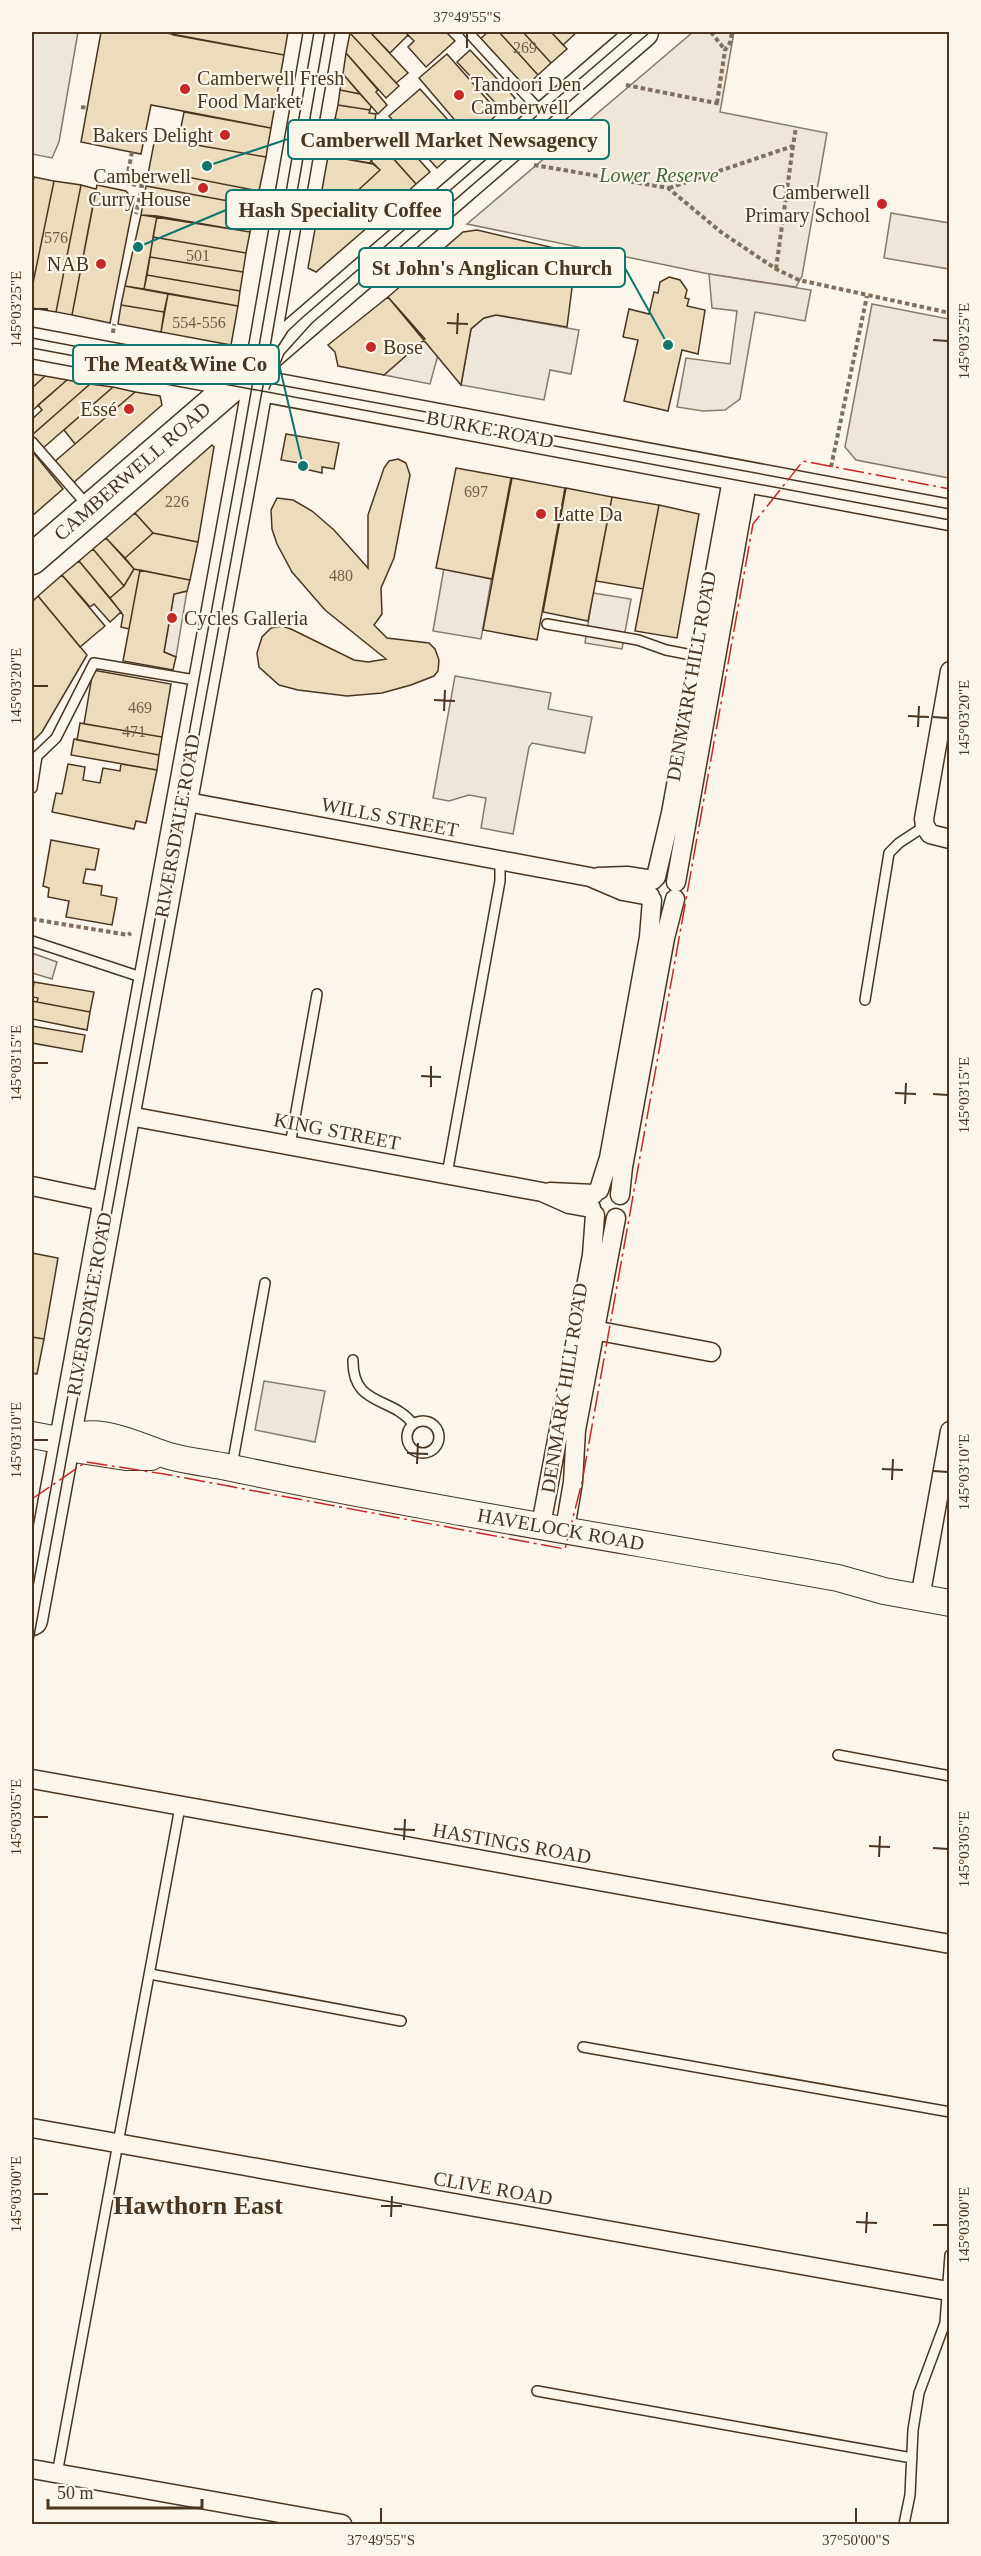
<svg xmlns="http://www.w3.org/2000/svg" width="981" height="2556" font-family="Georgia,serif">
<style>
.green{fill:#ede6d9;stroke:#887966;stroke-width:1.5}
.parking{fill:#ede7d9;stroke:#887966;stroke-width:1.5}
.building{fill:#ecdcbc;stroke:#4a3520;stroke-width:1.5}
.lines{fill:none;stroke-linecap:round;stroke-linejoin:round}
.lane-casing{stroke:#4a3520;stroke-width:12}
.street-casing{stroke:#4a3520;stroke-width:21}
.secondary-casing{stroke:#4a3520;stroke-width:28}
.primary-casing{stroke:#4a3520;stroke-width:33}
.path{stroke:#7f6f5c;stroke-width:4;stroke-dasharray:4.5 3;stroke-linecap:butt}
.lane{stroke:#fbf6e9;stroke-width:9}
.street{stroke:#fbf6e9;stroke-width:18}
.secondary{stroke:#fbf6e9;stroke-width:26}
.primary{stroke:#fbf6e9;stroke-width:30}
.tram{stroke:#4a3520;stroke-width:1.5}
.power{stroke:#c62828;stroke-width:1.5;stroke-dasharray:21 4.5 3 4.5;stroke-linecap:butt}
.ticks{fill:none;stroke:#4a3520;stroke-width:2}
.poi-dot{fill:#c62828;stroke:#fbf6e9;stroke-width:2}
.labels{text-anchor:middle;stroke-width:4.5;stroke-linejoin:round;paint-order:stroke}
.number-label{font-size:16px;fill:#725f47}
.poi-label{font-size:20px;fill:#4a3520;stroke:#fbf6e9;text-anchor:start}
.park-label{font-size:20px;font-style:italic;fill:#436837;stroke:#fbf6e9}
.street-label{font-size:20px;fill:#4a3520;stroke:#fbf6e9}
.district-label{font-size:26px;font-weight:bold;fill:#4a3520;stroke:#fbf6e9}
.leader{fill:none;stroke:#0f766e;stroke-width:2}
.callout-dot{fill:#0f766e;stroke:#fbf6e9;stroke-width:2}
.callout{fill:#fbf6e9;stroke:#0f766e;stroke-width:2}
.callout-label{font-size:21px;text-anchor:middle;font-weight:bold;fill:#4a3520}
.neatline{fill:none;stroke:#4a3520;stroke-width:2}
.ticks-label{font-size:15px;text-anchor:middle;fill:#4a3520}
</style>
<rect width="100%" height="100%" fill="#fbf6e9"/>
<!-- green -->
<path class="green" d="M693,32H734L720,112L827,133L802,276L796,287L709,274L467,224Z
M891,213L949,223V269L884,258Z
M872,304L949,319V478L856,460L845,447Z"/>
<!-- parking -->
<path class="parking" d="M32,32H78L59,142L52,158L32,154Z
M709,274L811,290L805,321L755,312L740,399L725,410L703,411L677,407L686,358L730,364L737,311L712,308Z
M496,315L579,330L571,374L550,370L544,400L461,385L471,329L484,318Z
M425,339L438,355L430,384L384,375Z
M445,562L493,570L481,639L433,631Z
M187,591L176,657L164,652L174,594Z
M593,593L631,599L622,649L585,643Z
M455,676L551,693L548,709L592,717L585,753L532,743L529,747L513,834L481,828L486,798L469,795L449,801L433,798Z
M32,953L57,962L52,979L32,973Z
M264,1381L325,1391L315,1442L255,1430Z"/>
<!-- building -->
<path class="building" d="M101,32H161L284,55L271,128L151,105L141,154L81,142Z
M174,32H288L284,55L173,35Z
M370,32H404L408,35L390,53Z
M408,32H446L455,41L426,67L408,47L414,41L406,33Z
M488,32H499L538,75L523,89L480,39Z
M499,32H523L551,63L538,75Z
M523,32H551L567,49L551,63Z
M551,32H577L563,45Z
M350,33L399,86L386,98L346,53Z
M350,33L370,32L408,73L396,83Z
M470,50L515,98L502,110L457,62Z
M346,53L378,90L376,92L387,105L378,114L343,74Z
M447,54L499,113L470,138L419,78Z
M343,74L360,94L340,90Z
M420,89L467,141L437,168L389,116Z
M340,90L360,94L371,106L370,110L338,105Z
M338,105L370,110L369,113L376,114L374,125L335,119Z
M184,112L271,128L266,157L178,142Z
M335,119L380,126L377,146L331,138Z
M390,127L430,172L416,184L382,146Z
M155,138L266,157L259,191L172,174L171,177L148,174Z
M331,138L377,146L370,163L328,156Z
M385,149L416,184L376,220L353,195L380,170L371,161Z
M328,156L373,164L380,170L353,195L322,190Z
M148,174L171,177L172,174L259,191L256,206L146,186Z
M34,177L54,181L32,288V187Z
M54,181L81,185L56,312L32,308V288Z
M81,185L96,189L72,315L56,312Z
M97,185L126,191L134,201L110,323L72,315Z
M146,186L256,206L250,232L141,215Z
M322,190L353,195L376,220L316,272L308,268Z
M141,215L157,216L144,289L125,286Z
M157,216L250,232L246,253L153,237Z
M477,230L580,254L572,288L567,327L496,315L484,318L471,329L461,385L388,297L463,232Z
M153,237L246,253L243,272L150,257Z
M150,257L243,272L240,291L147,275Z
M147,275L240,291L238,306L144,289Z
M669,277L680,280L687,290L685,298L689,299L687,306L705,310L698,354L682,350L668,411L624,401L638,340L623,337L629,309L649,314L654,292L658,293L660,282Z
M125,286L168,294L164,312L121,305Z
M168,294L238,306L231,345L161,332Z
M388,297L425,339L384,375L338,366L335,352L328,345Z
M121,305L164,312L161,332L118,324Z
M32,374L45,376L32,388Z
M45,376L67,380L33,410L32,388Z
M67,380L90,384L32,435V419L42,410L38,405Z
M90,384L113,387L42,449L32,435Z
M113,387L135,392L75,444L64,430Z
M135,392L160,396L162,405L72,484L53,463Z
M286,434L339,443L334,469L322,467V473L305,469V464L281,460Z
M212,445L214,447L198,542L153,533L135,513Z
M32,451L63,489L32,516Z
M398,459L406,463L410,475L394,558L381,588L382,614L374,625L387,638L429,643L435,649L439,660L438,671L434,676L411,685L382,693L347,696L298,690L279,685L259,667L257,653L262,637L271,628L282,626L291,629L354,660L368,662L386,659L325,610L292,572L277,544L272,529L271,510L277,498L293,500L312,511L334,530L368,568V515L384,468L389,461Z
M456,468L511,478L492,579L436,568Z
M512,478L565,488L537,640L483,630Z
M566,488L612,497L588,621L543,612Z
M612,497L659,505L643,589L596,581Z
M659,505L699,514L677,638L635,631Z
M135,513L153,533L125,558L106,538Z
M153,533L198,542L190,580L134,569L125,558Z
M106,538L134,569L124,586L93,549Z
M93,549L124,586L110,598L79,561Z
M79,561L121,612L110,622L94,604L90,607L62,575Z
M134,569L140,570L129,629L121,627L123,615L110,598L124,586Z
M140,570L190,580L187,591L174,594L164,652L176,657L173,670L123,661Z
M62,575L105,626L80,647L38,596Z
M38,596L87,655L42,732L32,742V602Z
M93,670L171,684L162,737L84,724Z
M80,723L162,737L159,755L77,740Z
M74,739L159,755L157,770L71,755Z
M68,764L85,767L83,780L100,783L103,768L120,771L121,764L157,770L146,823L136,821L134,829L52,812L56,793L62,794Z
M51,840L99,849L95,870L86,869L83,883L102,886L101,895L117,898L112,925L66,917L69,901L48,897L49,888L43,886Z
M34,982L94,992L90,1012L37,1002L38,998L32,997Z
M32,1001L90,1012L87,1030L32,1019Z
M32,1026L85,1035L82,1052L32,1043Z
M32,1253L58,1258L44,1339L32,1337Z
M32,1337L44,1339L37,1374L32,1373Z"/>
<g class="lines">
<defs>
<path id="lane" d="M468,32L543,114
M32,442L88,506
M547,624L638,640L666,650L702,657
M32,761L56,738L94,663L201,681
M32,788L37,756
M32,941L144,978
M865,1000L889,853L899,843L925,826
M290,1145L317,994
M447,1174L500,881V860
M353,1360C352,1407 392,1396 413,1424
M407 1437a16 16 0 1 1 32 0a16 16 0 1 1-32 0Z
M232,1466L265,1283
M838,1755L950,1776
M150,1974L401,2021
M583,2047L950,2112
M537,2391L912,2458
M57,2474L180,1807
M904,2524L910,2495L913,2430L919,2393L945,2323L950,2255"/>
<path id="street" d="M950,671L924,819L925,826L930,834L950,839
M182,801L590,877L623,891L650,896
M598,877L627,876L653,880
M656,877L671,813L733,474
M676,882L748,477
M124,1115L542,1192L569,1204L591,1208
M32,1186L108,1202
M599,1190L609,1158L649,937L652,900
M550,1192L594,1194
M620,1195L623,1167L665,938L675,899
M583,1328L711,1352
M541,1525L592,1255L595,1215
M565,1529L573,1482L576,1430L616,1218
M920,1598L950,1431
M32,1779L950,1944
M32,2128L948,2291
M32,2469L342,2524"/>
<path id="secondary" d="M32,1435L64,1441L80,1450L126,1457H151
M64,1441C99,1422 139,1448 173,1457C189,1461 206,1463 222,1466C426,1509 633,1541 838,1578L884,1591L950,1603"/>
<path id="primary" d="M32,343L950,515
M32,559L643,32
M32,1620L247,446L319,32"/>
</defs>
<!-- lane casing -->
<use href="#lane" class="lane-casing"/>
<!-- street casing -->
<use href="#street" class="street-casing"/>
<!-- secondary casing -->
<use href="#secondary" class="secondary-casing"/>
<!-- primary casing -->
<use href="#primary" class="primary-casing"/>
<!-- path -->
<path class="path" d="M711,32L725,50
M626,85L721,104
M717,103L725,50L730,43L732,32
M81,107L88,108
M132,152L126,183L142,186L136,214
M534,165L668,188L721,232L776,269L799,280L950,313
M669,188L793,146L796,127
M776,269L793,146
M113,333L114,324
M831,467L867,296
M32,919L128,935L131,933"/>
<!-- lane -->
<use href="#lane" class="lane"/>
<!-- street -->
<use href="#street" class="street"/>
<!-- secondary -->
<use href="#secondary" class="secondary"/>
<!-- primary -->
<use href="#primary" class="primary"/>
<!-- tram -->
<path class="tram" d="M32,338L79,347
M32,348L950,520
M102,352L950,509
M272,356L288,331L303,317L634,32
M269,389L284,354L312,323L650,32
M32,1592L240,455L314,32
M32,1647L269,353L325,32"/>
<!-- power -->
<path class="power" d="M32,1499L86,1462L164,1474L565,1549L582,1482L753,524L803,461L950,489"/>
</g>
<!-- ticks -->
<path class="ticks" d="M467,48V33M33,309H48M447,323L468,324M457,334L458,313M933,340L948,341M33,686H48M434,700L455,701M444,711L445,690M908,716L929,717M933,717L948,718M918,727L919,706M33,1063H48M421,1076L441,1077M431,1087V1066M895,1093L916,1094M933,1094L948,1095M905,1104L906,1083M33,1440H48M407,1453L428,1454M417,1464L418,1443M882,1469L903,1470M933,1471L948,1472M892,1480L893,1459M33,1817H48M394,1829L415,1830M404,1840L405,1819M869,1846L890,1847M933,1848L948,1849M879,1857L880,1836M33,2194H48M381,2206H402M391,2217L392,2196M856,2222L877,2223M933,2225H948M866,2233L867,2212M381,2523V2508M856,2523V2508"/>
<!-- markers -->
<g class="poi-dot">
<circle cx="185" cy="89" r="6"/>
<circle cx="459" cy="95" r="6"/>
<circle cx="225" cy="135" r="6"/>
<circle cx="203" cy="188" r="6"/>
<circle cx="882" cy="204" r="6"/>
<circle cx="101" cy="264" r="6"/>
<circle cx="371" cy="347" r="6"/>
<circle cx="129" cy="409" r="6"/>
<circle cx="541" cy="514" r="6"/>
<circle cx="172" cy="618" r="6"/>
</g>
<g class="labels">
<!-- number labels -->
<g class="number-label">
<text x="525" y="53">269</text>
<text x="56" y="243">576</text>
<text x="198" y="261">501</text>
<text x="199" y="328">554-556</text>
<text x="476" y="497">697</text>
<text x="177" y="507">226</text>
<text x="341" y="581">480</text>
<text x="140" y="713">469</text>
<text x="134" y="737">471</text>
</g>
<!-- poi labels -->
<g class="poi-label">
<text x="197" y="85">Camberwell Fresh<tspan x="197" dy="23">Food Market</tspan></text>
<text x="471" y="91">Tandoori Den<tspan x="471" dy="23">Camberwell</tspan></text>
<text x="213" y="142" text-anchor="end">Bakers Delight</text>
<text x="191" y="183" text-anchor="end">Camberwell<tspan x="191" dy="23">Curry House</tspan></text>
<text x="870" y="199" text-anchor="end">Camberwell<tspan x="870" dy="23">Primary School</tspan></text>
<text x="89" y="271" text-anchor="end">NAB</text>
<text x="383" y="354">Bose</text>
<text x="117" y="416" text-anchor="end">Essé</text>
<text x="553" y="521">Latte Da</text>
<text x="184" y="625">Cycles Galleria</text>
</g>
<!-- park labels -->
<g class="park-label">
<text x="659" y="182">Lower Reserve</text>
</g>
<!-- street labels -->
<g class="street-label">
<text transform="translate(490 429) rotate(11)" y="7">BURKE ROAD</text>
<text transform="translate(132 471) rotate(-41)" y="7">CAMBERWELL ROAD</text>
<text transform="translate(691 676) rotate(-80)" y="7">DENMARK HILL ROAD</text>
<text transform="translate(390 817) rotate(11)" y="7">WILLS STREET</text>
<text transform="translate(177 826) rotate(-80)" y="7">RIVERSDALE ROAD</text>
<text transform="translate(337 1131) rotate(11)" y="7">KING STREET</text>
<text transform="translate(89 1304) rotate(-80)" y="7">RIVERSDALE ROAD</text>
<text transform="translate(564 1388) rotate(-81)" y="7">DENMARK HILL ROAD</text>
<text transform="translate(561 1529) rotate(10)" y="7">HAVELOCK ROAD</text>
<text transform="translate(512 1843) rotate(10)" y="7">HASTINGS ROAD</text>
<text transform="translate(493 2188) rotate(10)" y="7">CLIVE ROAD</text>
</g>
<!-- district labels -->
<g class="district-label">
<text x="198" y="2214">Hawthorn East</text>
</g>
</g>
<!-- callouts -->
<path class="leader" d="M207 166L288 139M138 247L226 210M668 345L625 268M303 466L279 364"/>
<g class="callout-dot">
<circle cx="207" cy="166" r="6"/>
<circle cx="138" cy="247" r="6"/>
<circle cx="668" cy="345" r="6"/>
<circle cx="303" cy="466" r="6"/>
</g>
<g class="callout">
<rect x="288" y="120" width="321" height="39" rx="6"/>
<rect x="226" y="190" width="227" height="39" rx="6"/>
<rect x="359" y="248" width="266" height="39" rx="6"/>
<rect x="73" y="345" width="206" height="39" rx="6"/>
</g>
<g class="callout-label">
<text x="449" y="147">Camberwell Market Newsagency</text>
<text x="340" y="217">Hash Speciality Coffee</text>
<text x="492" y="275">St John's Anglican Church</text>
<text x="176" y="371">The Meat&amp;Wine Co</text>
</g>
<!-- border -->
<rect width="981" height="2556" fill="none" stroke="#fbf6e9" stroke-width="66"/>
<!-- scale -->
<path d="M48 2499v9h154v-9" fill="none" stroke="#4a3520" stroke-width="3"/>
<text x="57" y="2499" font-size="18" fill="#4a3520" stroke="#fbf6e9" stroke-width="4.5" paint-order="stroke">50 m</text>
<rect x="33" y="33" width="915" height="2490" class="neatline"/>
<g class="ticks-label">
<text x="467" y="22">37°49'55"S</text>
<text transform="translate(16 309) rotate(-90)" y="5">145°03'25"E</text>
<text transform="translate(964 341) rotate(-90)" y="5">145°03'25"E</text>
<text transform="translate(16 686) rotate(-90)" y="5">145°03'20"E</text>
<text transform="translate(964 718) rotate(-90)" y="5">145°03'20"E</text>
<text transform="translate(16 1063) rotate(-90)" y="5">145°03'15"E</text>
<text transform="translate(964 1095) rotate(-90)" y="5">145°03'15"E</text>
<text transform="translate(16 1440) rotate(-90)" y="5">145°03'10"E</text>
<text transform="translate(964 1472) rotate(-90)" y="5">145°03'10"E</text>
<text transform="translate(16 1817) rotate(-90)" y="5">145°03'05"E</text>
<text transform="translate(964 1849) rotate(-90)" y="5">145°03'05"E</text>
<text transform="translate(16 2194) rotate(-90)" y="5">145°03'00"E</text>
<text transform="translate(964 2225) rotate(-90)" y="5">145°03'00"E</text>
<text x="381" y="2545">37°49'55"S</text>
<text x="856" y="2545">37°50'00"S</text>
</g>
</svg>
